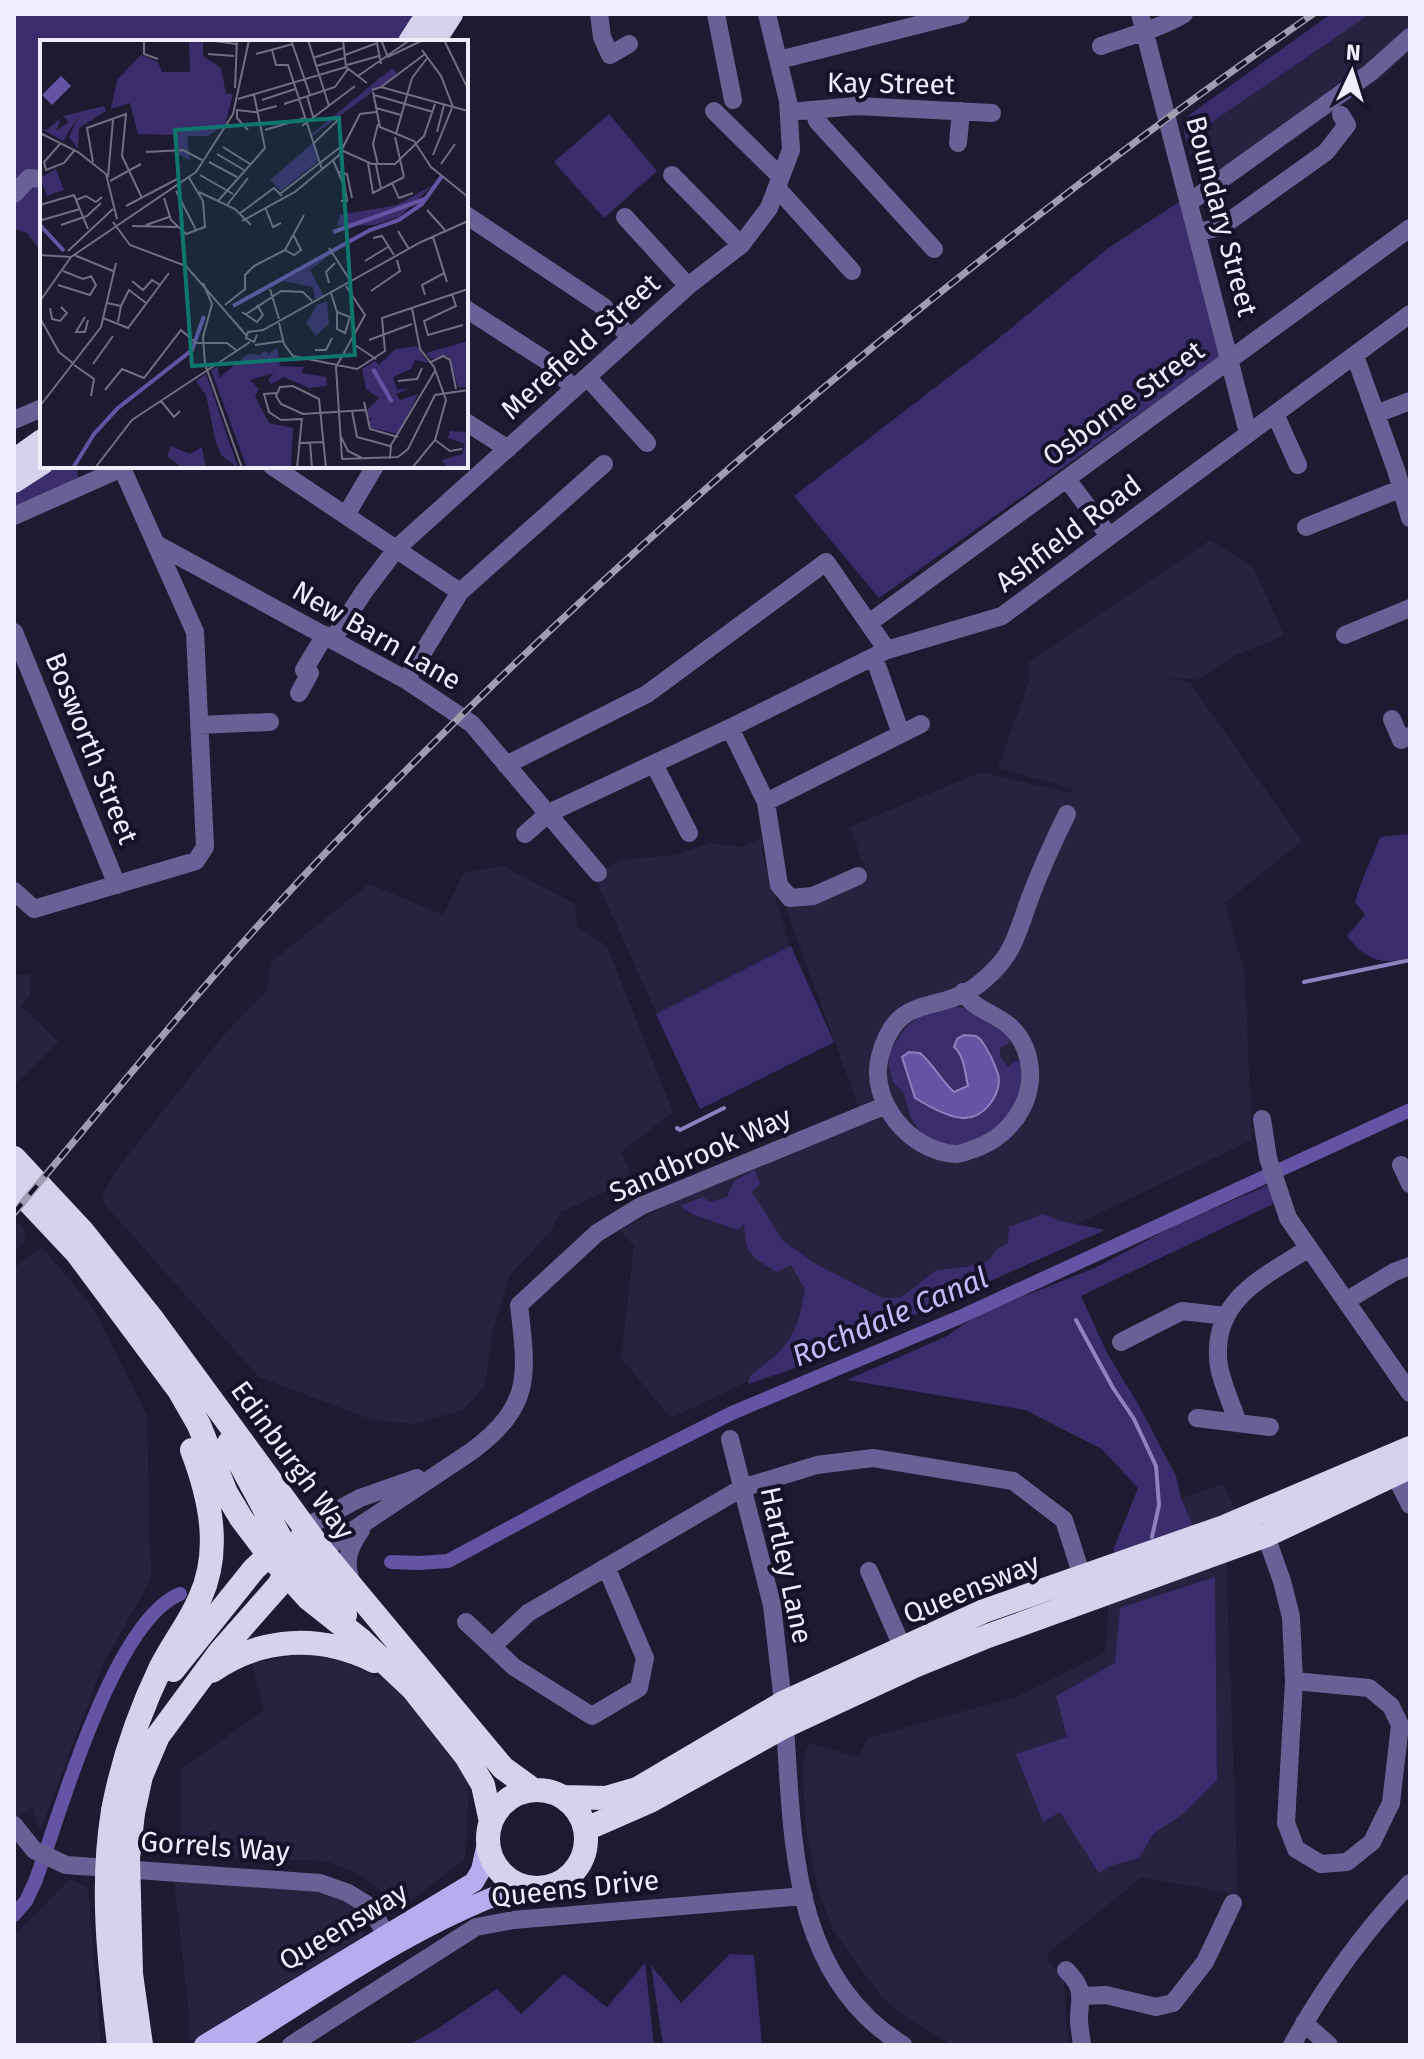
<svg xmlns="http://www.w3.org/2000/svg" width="1424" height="2059" font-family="'Fira Sans',sans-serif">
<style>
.built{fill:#272240}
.green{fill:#3b2d6c}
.water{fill:#6454a3;stroke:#8e82be;stroke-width:2}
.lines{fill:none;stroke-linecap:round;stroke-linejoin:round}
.stream{stroke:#8e82be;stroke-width:4}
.canal{stroke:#6454a3;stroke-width:14}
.minor{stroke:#696196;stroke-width:18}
.major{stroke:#b6adef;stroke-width:20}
.highway{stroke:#d5d2ed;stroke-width:24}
.rail-casing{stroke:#9f9db0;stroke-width:7}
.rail{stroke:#151128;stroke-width:4;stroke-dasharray:12;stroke-linecap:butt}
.highway-bridge{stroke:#d5d2ed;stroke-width:24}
.labels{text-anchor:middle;stroke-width:8;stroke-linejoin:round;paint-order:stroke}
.street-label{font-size:28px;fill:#efedfe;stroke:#151128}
.water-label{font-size:30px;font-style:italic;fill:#c2bafb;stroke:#151128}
.inset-river{fill:none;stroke:#6454a3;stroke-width:4}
.inset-road{fill:none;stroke:#726e84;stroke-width:2}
.view{fill:#0f766e;fill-opacity:0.15;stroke:#0f766e;stroke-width:4}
.inset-edge{fill:none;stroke:#efedfe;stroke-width:4}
</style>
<rect width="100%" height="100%" fill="#1e1a32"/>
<!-- built -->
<path class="built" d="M1370,14H1410L1409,52L1380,79L1205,203L1201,178L1194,168L1186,140Z
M1210,540L1254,568L1284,636L1236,655L1197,680L1167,677L1190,683L1302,841L1225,903L1245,975L1252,1140L671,1418L621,1358L634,1246L620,1230L688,1194L863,1119L786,909L869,879L850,827L981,772L1071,793L1073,789L998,768L1029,681L1030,672L1027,663Z
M762,838L763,856L790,946L834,1042L700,1109L594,875L621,860L674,855L711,843L740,847Z
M503,866L575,904L578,927L607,946L673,1112L621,1152L633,1179L561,1212L551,1231L510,1275L492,1333L485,1386L463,1410L414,1424L373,1420L259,1377L106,1206L102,1196L117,1169L222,1037L267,990L271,962L369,884L443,915L464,872Z
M14,975H30V996L21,1006L59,1042L14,1085Z
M14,1219L23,1228L26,1240L14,1252Z
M42,1247L93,1308L147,1415L151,1579L104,1662L40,1831L32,1807L14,1821V1268Z
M1223,1484L1238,1516L1195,1531L1181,1498Z
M1226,1558L1238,1895L1142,1877L1048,1953V1961L1064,1979L1068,2045H952L898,2012L880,1995L833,1930L818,1889L806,1828L802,1764L809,1743L858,1757L868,1738L1019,1696L1105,1653L1109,1599Z
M320,1651L386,1681L444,1739L469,1786L465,1859L405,1905L393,1902L368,1880L354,1872L325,1861L180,1856L182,1769L264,1710L252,1663Z
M70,1879L88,1888L101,2045H14V1936Z
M174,1881L311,1887L339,1896L355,1907L365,1925L362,1939L190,2042L188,2004Z"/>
<!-- green -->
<path class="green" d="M14,14H415L397,42H42V253L27,233L14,229Z
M1331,14H1370L1186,140L1182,120Z
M609,114L657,171L604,218L554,162Z
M1185,198L1225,353L879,598L794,496L993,343L1107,249Z
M53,466H77L78,480L14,508V490Z
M1410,834V957C1380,967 1366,959 1347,936L1365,915L1355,902C1361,879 1372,860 1380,837Z
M791,946L834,1042L700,1109L656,1014Z
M954,1007L977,1010L1012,1035L1007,1045L1000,1047V1056L1008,1067L1015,1061L1025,1064L1022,1091L1002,1126L963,1146L941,1144L921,1134L910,1116L904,1093L893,1082L889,1067V1053L906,1027L921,1015Z
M755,1170L760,1184L752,1192L783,1241L816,1264L882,1298H900L937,1270L966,1267L989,1260L998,1248L1008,1243L1009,1227L1043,1214L1060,1221L1105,1230L790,1370L748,1384L750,1376C788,1347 797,1338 805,1289L791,1265L777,1272C750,1255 746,1257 744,1224L738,1230L692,1214L680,1206L703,1197L710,1202L727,1197L734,1181Z
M1270,1184L1273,1204L1081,1296L1107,1353L1138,1404L1176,1476L1181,1498L1194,1528L1119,1554L1113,1550L1138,1488L1102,1449L1025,1410L847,1380L945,1337L979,1314L1097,1267L1174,1226Z
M1215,1577L1217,1780L1184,1813L1153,1834L1139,1858L1110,1866L1099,1873L1060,1812L1043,1822L1016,1754L1067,1737L1056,1696L1115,1663L1120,1608Z
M730,1954L754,1955L762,2045H663L651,1965L681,2003Z
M645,1963L654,2045H409L437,2029L497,1989L521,2014L564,1974L607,2007Z"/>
<!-- water -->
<path class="water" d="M964,1035L976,1036L981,1040C988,1050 994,1062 998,1074C1003,1094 983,1120 962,1118C947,1117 928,1106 915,1098L902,1057L909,1052L920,1053C933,1064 941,1080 954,1092L968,1086C965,1073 964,1055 954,1047L957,1039Z"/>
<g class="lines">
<!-- stream -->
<path class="stream" d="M1304,982L1410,960
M677,1128L680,1130L724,1108
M1076,1320L1113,1388L1134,1419L1156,1466L1159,1505L1152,1537"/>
<!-- canal -->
<path class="canal" d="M391,1562L419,1563L448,1561L589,1485L732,1413L960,1317L1410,1110
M14,1915L26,1901L35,1882C60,1815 113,1621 180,1594"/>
<!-- minor -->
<path class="minor" d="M599,14L602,37L610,55L629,44
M716,14L733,100
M1140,14L1248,433
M1101,46C1128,36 1159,29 1184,14
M779,60L961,14
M814,110L817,121L934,249
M714,111L781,177
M789,112L856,106L992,113
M958,143L961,111
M672,175L741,245
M777,188L852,271
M14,194L29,178L42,179
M1190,202L1371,72L1410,37
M466,215L604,307L630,338
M625,217L688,286
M1198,232L1221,227L1326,152L1347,125L1341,115
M466,309L547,361L574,389
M1355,356L1396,470L1410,518
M588,378L647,443
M1275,414L1298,465
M1376,414L1410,401
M14,420L42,408
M466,422L508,449
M272,466L460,592
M1067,479L1109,536
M346,515L375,466
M14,516L122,468
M1306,527L1402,488
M158,545L406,680L472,724L598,873
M869,623L1410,228
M14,632L117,885
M1345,635L1410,608
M333,639L363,593L397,548L688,286L741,245L769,208L791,150L788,101L767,14
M874,657L901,734
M406,680L460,592L604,464
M299,693L310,673L304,670L325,635
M1392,719L1401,740L1410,736
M199,725L270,722
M730,728L766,802L779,885L790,898L813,896L858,876
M654,764L689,833
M506,765L647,694L826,562L887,650
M766,802L921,724
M525,834L549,813L730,728L887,650L1002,616L1410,314
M14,891L34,909L196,861L205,847L195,632L121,466
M963,992C979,1017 1010,1012 1025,1048C1042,1091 1015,1135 974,1149C969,1150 962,1154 956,1154C910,1152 868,1101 880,1056C897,993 933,1014 972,989C981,983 993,972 1000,964C1015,947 1022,919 1030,898C1041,869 1053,842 1067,814
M1262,1119L1268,1158L1288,1218L1410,1393
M1401,1165L1410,1184
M1346,1301L1394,1272L1410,1266
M1121,1342L1182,1311L1226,1316
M1197,1418L1270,1427
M1238,1423C1232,1404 1218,1376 1218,1357C1215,1297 1266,1276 1309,1248
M730,1439L772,1605L783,1703
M1390,1465L1410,1505
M1262,1525L1282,1581L1291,1617L1294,1681L1369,1688L1391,1706L1400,1725L1391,1803L1372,1842L1347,1862L1321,1864L1296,1849L1286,1823L1294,1681
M304,1528L360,1498L417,1478
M322,1551L472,1451C533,1405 527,1375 519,1305L597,1233L641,1206L884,1106
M869,1571L908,1660
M352,1583C343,1561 349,1548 361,1530
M466,1622L514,1667L592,1716L639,1688L645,1658L607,1569
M493,1646L528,1613L742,1488L817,1465L873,1458L1013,1481L1064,1520L1086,1589
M785,1726C793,1842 791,1976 903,2045
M14,1825L34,1850L66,1865L320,1883L348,1893L369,1906L393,1946
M1066,1970C1085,1989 1080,1995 1079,2018C1079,2027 1081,2036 1082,2045
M1082,1996L1106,1995L1156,2007L1173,2003L1205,1962L1233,1903
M1304,2023L1329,2045
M291,2045L476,1927L513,1920L804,1896
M1292,2045C1325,1985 1363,1933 1410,1883"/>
<!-- major -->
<path class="major" d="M204,2045L474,1882L481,1870L488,1839
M234,2045C327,1987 418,1922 522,1886"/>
<!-- highway -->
<path class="highway" d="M410,42L428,14
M433,42L451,14
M14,461L42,441
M14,481L42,463
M14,1158L83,1232L153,1320L322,1551L503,1768L532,1789
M14,1186L77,1253L179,1390L199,1425L226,1493L241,1518L269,1555L308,1598L361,1640L413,1689L466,1756L483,1785L491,1822
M304,1528C297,1567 326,1586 345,1615
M173,1670L254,1569L279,1546
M212,1671C261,1637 320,1634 374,1661
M488 1839a49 49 0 1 1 98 0a49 49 0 1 1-98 0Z
M564,1797L606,1798L637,1789L783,1703L984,1611L1224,1527L1410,1448
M113,1811C122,1762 139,1713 161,1667C173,1643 190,1622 200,1598C222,1550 210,1497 192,1450
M133,1813L141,1776L158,1736L220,1652L279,1585L287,1569L283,1543L229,1443
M586,1829L650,1801L785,1726L912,1667L988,1636L1267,1535L1410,1467"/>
<defs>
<path id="rail" d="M14,1213C119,1088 222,960 335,843C632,534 962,259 1313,14"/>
</defs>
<!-- rail casing -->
<use href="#rail" class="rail-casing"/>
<!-- rail -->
<use href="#rail" class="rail"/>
<!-- highway-bridge -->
<path class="highway-bridge" d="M113,1811C100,1889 110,1967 119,2045
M133,1813L128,1858L131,1974L141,2045"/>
</g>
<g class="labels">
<!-- street labels -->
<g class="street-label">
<text transform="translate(891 83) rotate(1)" y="10">Kay Street</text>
<text transform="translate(1222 216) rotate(75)" y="10">Boundary Street</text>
<text transform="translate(580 346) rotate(-42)" y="10">Merefield Street</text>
<text transform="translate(1123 403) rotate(-36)" y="10">Osborne Street</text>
<text transform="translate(1068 533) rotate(-37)" y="10">Ashfield Road</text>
<text transform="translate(377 635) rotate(30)" y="10">New Barn Lane</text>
<text transform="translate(92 748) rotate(68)" y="10">Bosworth Street</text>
<text transform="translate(700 1154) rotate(-24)" y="10">Sandbrook Way</text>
<text transform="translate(293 1460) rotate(54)" y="10">Edinburgh Way</text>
<text transform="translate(787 1565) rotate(78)" y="10">Hartley Lane</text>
<text transform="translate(971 1588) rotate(-22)" y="10">Queensway</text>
<text transform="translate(215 1846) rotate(4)" y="10">Gorrels Way</text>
<text transform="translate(575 1888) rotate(-6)" y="10">Queens Drive</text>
<text transform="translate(343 1926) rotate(-31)" y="10">Queensway</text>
</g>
<!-- water labels -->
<g class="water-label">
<text transform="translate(890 1317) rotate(-23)" y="10">Rochdale Canal</text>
</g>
</g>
<!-- overview -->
<g transform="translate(40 40)">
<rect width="428" height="428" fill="#1e1a32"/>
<path d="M149,0H163V16L181,28L186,54H193L185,85L168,96H147L150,120L133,112L137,95L98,94L90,63L71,69L77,40L101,15L118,22L122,32H150ZM352,28L357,34L272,96V94ZM64,66L66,71L39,88L38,109L29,97L38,77L23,101L0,88L7,90L21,78L16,91L29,82L23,76ZM273,103L279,121L241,151L230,140ZM16,129L24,150L7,156L0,138ZM393,145L359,177L334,185L297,186L300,175L357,165ZM290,215L270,230L284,256L275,259L273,247L243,241ZM287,261L289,284L276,296L266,283L277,265ZM428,301V347H418L408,316L391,319L386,313ZM377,306L388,323L375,320L371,329L353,337L357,350L370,348L356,354L360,360L378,354L358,394L331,388L327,383L333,378H327V370L339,358L326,349L322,329L335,321L339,325L355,309ZM237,308L240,326L264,327L261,333L286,337L287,346L269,348L244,337L231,344L228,339L234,333L210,340L219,349L215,356L229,383L253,388L251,428H207L171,330L178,327L179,338L208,314L221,315L225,310L229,314ZM166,334L198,428L181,415L176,403L166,355L156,341ZM428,377V428H407L402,420L422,414L425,404L408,398L410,391L427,392ZM131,406L150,414L162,407L166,428H143L127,416Z" fill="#3b2d6c"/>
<path d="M21,36L31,46L12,65L2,55Z" fill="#6454a3"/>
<path class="inset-river" d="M0,185L24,211M293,192L385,159M193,266L330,190L359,180L382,164L402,136M333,329L352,362M33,428L54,394L78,368L152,310L164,276"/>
<path class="inset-road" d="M104,0V14L118,19M167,0L196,4M251,0L270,55M268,0L289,66M303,0L306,27L327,43M341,0L348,17L383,0M404,0L428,49M232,10L236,25H248L282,129M382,10L401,36L413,67M168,14L194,16M216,14L253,4M305,15L337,3L341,24M273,18L303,8M307,25L339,16M276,26L305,18M318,36L370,0M372,38L388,17M341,47L385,14M195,48L197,0M332,50L341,47L428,71M333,52L340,87L374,101L391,127L428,157M334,55L393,72M267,56L274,80M198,59L306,27M222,60L255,49M244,64L295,47L308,29M336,68L361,75M338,84L333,104L338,125M262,86L315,46M208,90L197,78V70L214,72L237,66M225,90L265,78M397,92L404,65M0,93L38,112L66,134L77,179M356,94L372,38M355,97L364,137M274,103L299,79M20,104L4,122L6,130L24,123L34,111M183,107L210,124M301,110L332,124H355L384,96L395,64M106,112L143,110L162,120M177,114L204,130M393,115L412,68M293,120L305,148L307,161H301M53,122L47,88L86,74L82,116L102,158M169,122L197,137M328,123L333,153L364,137M401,124L415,104M336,125L341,149M299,132L307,134L312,158M160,135L193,154M68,137L73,80M70,141L101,124M352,143L359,158L373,153M136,151L156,190M159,152L195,169L211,185M240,154L303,105M124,158L131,180L146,194L165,187L163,161L148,136M36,160L46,156L56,162L62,157M178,161L225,108L214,55M0,165L34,155L48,189M187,165L208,138M86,166L139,138M225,167L233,187L241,183M387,170L405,190M199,174L234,148L242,156M2,180L40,169M202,181L255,152L299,115L320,74L336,72M73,182L90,205L146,226L206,295M21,185L47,176L61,163M106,185L129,177M92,186L137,187M393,197L407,242M333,198L342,196L354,215M364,201L358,191L369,209M289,208L310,240M245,210L264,175M245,210L254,215L261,210L254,196M28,211L73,169M0,215L31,217L156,132L193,74L209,0M34,215L73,231M325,221L348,207M23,231L43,239L52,236M92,241L103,250L112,240L120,245M163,243L172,264L163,297L165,324L202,428M289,243L286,232L295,223M18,245L50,255L56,245L51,236M230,249L239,279M331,251L360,231L357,220M291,253L297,272L310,277L305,293L297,289V272M412,254L416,266L384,281L388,295L423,285M385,255L382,245L404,233M0,261L31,217M67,263L81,266L78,282M185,265L205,249V235L214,226L245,210M81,266L89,250L106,263M10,268L12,279L20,281L27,273L21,267M372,268L380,309L394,327L406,360L395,400L372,428M202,272L217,282L223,275L217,265M205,275L241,251L263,252L272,261M45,277L36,292H45L48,280M0,278L19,312L34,324M63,278L88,288L129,233M239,283L244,304L253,316L317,329L345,311L342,278L428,249M217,295L214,302L206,298L208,292L223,290L381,202L428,181M329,300L372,284M215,305L243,301M315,305L336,319M275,310H286L292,298M391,322L403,316L410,320L416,349M53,324L73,296M34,325L54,339L51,356M358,341L377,339L382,328M65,350L82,329L104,338L141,290L156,303H187L196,310M237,353L224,354L229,372L241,380L261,379M121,361L134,377L140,371M324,362L330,389L358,397M0,366L61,287L76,223M312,371L317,397L350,406M263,374L241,364L236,356L240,347L253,346L279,359L286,428M263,374L325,370M300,395L308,411L322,418M395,400L410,411L422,409M270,402L272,428M259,403L283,402M302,419L296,327L325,275L306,246M302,419L358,417L368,409L395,355L428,350M350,419L351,405L395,331M55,428L92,380L210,302M257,428L262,378"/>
<path class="view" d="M299,78L315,315L152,326L135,90Z"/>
<rect width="428" height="428" class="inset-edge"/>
</g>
<!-- border -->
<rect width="1424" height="2059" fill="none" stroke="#efedfe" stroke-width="32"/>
<!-- north arrow -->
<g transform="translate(1352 72) rotate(4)" stroke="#151128" stroke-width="6" paint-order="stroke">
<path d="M0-6L14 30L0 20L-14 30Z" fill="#efedfe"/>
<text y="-12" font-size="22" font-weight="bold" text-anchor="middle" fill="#efedfe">N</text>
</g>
</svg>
